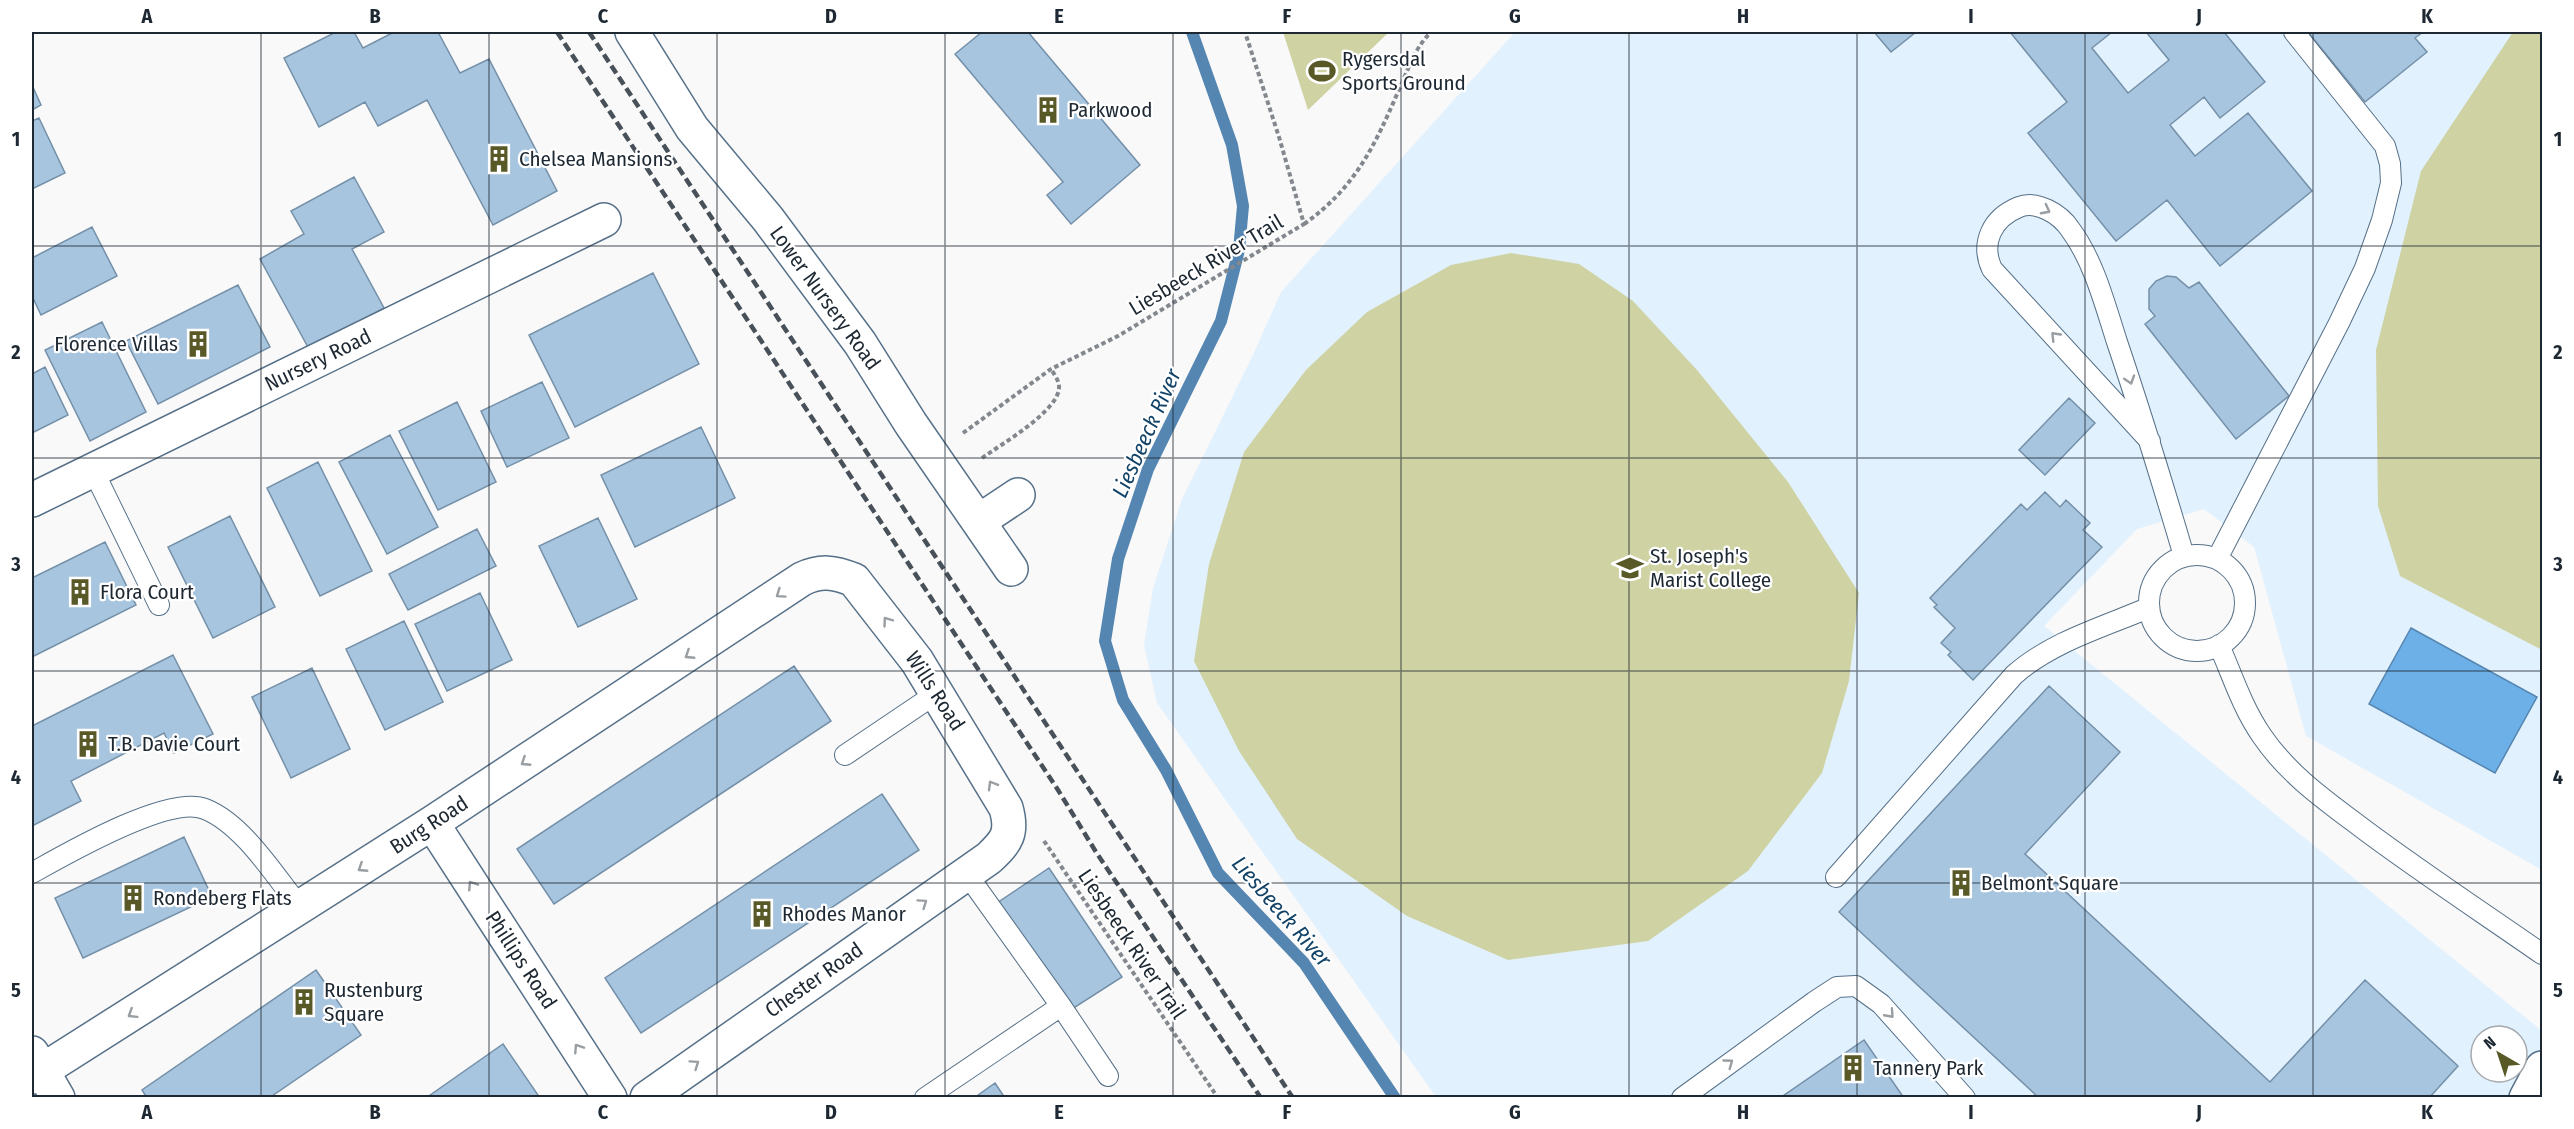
<svg xmlns="http://www.w3.org/2000/svg" width="2574" height="1129" font-family="'Fira Sans Condensed',sans-serif">
<style>
.built{fill:#e2f1fe;fill-rule:evenodd}
.green{fill:#cfd2a2}
.water{fill:#6dafe7;stroke:#5586b1;stroke-width:1.5}
.lines{fill:none;stroke-linecap:round;stroke-linejoin:round}
.stream{stroke:#5586b1;stroke-width:12}
.building{fill:#a8c5df;stroke:#7490a9;stroke-width:1.5}
.lane-casing{stroke:#557088;stroke-width:22}
.street-casing{stroke:#557088;stroke-width:36}
.secondary-casing{stroke:#557088;stroke-width:36}
.path{stroke:#83888e;stroke-width:4;stroke-dasharray:4.5 3;stroke-linecap:butt}
.lane{stroke:#fff;stroke-width:20}
.street{stroke:#fff;stroke-width:33}
.secondary{stroke:#fff;stroke-width:33}
.rail{stroke:#485159;stroke-width:4.5;stroke-dasharray:9 4.5;stroke-linecap:butt}
.oneway{stroke:#999ea3}
.grid{fill:none;stroke:#1d2832;stroke-width:1.5;stroke-opacity:0.55}
.labels{text-anchor:middle;stroke-width:4.5;stroke-linejoin:round;paint-order:stroke}
.poi-label{font-size:21px;fill:#1d2832;stroke:#fff;text-anchor:start}
.street-label{font-size:21px;fill:#1d2832;stroke:#fff}
.water-label{font-size:22px;font-style:italic;fill:#124368;stroke:#fff}
.neatline{fill:none;stroke:#1d2832;stroke-width:2}
.grid-label{font-size:20px;text-anchor:middle;font-weight:bold;fill:#1d2832}
</style>
<rect width="100%" height="100%" fill="#f9f9f9"/>
<!-- built -->
<path class="built" d="M1515,32H2542V870L2306,736L2254,547L2204,509L2137,529L2044,626L2542,1031V1068L2526,1097H1436L1157,703L1144,645L1153,588L1182,499L1253,355L1281,292ZM2481,1036H2517V1072H2481Z"/>
<!-- green -->
<path class="green" d="M1283,32H1389L1308,110Z
M2513,32H2542V650L2400,576L2378,506L2376,350L2421,171Z
M1511,253L1579,264L1633,301L1697,370L1788,482L1859,593L1849,681L1822,773L1748,871L1648,941L1508,960L1407,916L1297,839L1239,751L1194,661L1209,564L1244,452L1306,370L1367,312L1451,265Z"/>
<!-- water -->
<path class="water" d="M2411,628L2537,697L2495,773L2369,704Z"/>
<g class="lines">
<!-- stream -->
<path class="stream" d="M1192,32L1232,145L1243,206L1239,250L1221,321L1148,469L1118,559L1105,641L1123,700L1166,770L1218,873L1304,963L1395,1098"/>
</g>
<!-- building -->
<path class="building" d="M336,32H354L363,48L394,32H438L460,73L489,59L557,191L493,225L427,100L378,126L365,102L319,127L284,58Z
M982,32H1028L1140,165L1071,224L1047,195L1063,182L955,54Z
M1874,32H1916L1891,52Z
M2010,32H2112L2092,48L2128,93L2169,60L2146,32H2224L2265,82L2220,118L2204,97L2170,125L2195,156L2248,113L2312,191L2220,266L2167,200L2116,241L2028,133L2067,102Z
M2308,32H2423L2415,38L2427,52L2365,102Z
M32,85L41,105L32,110Z
M39,118L65,173L32,189V121Z
M354,177L384,232L352,249L384,308L309,349L260,259L304,234L291,211Z
M92,227L117,276L41,315L32,296V258Z
M653,273L699,364L575,427L529,335Z
M2167,276L2176,277L2189,288L2199,282L2289,396L2236,439L2145,324L2155,316L2149,309V289L2156,281Z
M238,285L270,347L158,404L126,341Z
M102,322L146,412L90,441L45,350Z
M45,367L68,415L32,433V374Z
M542,382L569,438L507,467L481,411Z
M2069,398L2095,423L2045,475L2019,450Z
M457,402L496,482L438,510L399,431Z
M701,427L735,498L635,547L601,475Z
M390,435L438,527L387,554L339,462Z
M318,462L372,571L320,596L267,488Z
M2045,492L2060,507L2066,500L2090,523L2083,530L2102,547L1973,680L1948,655L1951,652L1941,643L1955,628L1934,607L1937,605L1930,598L2021,504L2027,510Z
M230,516L275,607L213,638L168,547Z
M598,518L637,599L578,627L539,546Z
M477,529L496,566L408,610L389,574Z
M105,542L136,605L32,657V578Z
M480,593L512,660L447,691L415,624Z
M404,621L443,702L385,730L346,649Z
M173,655L213,734L174,753L164,733L71,781L81,801L32,826V726Z
M794,666L831,721L554,904L517,849Z
M312,668L350,749L291,778L252,697Z
M2049,686L2120,752L2025,854L2270,1082L2365,980L2458,1066L2429,1098H2039L1839,912Z
M882,794L919,850L641,1033L605,978Z
M184,837L212,897L83,958L55,898Z
M1049,868L1122,977L1069,1011L997,903Z
M316,970L361,1035L269,1098H147L142,1090Z
M1864,1040L1904,1098H1783V1096Z
M503,1044L540,1098H426Z
M995,1083L1005,1098H974Z"/>
<g class="lines">
<defs>
<path id="lane" d="M2150,441L1992,269C1980,243 1992,218 2019,207C2037,200 2060,214 2070,229C2094,261 2105,305 2117,342C2141,413 2163,485 2184,556
M93,470L159,605
M2149 603a48 48 0 1 1 96 0a48 48 0 1 1-96 0Z
M2217,559L2339,323L2365,268L2382,220L2391,183L2390,164L2385,146L2294,32
M2219,645C2232,675 2243,709 2262,736C2289,776 2329,803 2366,831C2424,874 2483,913 2542,954
M845,755L937,693
M32,873C66,854 169,794 205,809C243,824 275,876 300,907
M1836,877L2014,675C2051,642 2103,627 2148,608
M1061,1006L1108,1076
M925,1098L1061,1006L966,873
M1682,1098L1814,1002L1837,987L1856,986L1881,1004L1965,1098"/>
<path id="street" d="M632,32L692,128L768,219L860,343L911,424L1011,569
M32,500L604,220
M979,521L1018,495
M432,823L610,1098
M32,1077L432,823L802,579C821,570 834,572 854,580L917,661L1006,808C1013,833 1007,841 989,858L647,1098"/>
<path id="secondary" d="M32,1053L58,1098
M2526,1098L2542,1068"/>
</defs>
<!-- lane casing -->
<use href="#lane" class="lane-casing"/>
<!-- street casing -->
<use href="#street" class="street-casing"/>
<!-- secondary casing -->
<use href="#secondary" class="secondary-casing"/>
<!-- path -->
<path class="path" d="M1304,224C1355,188 1374,147 1398,92C1408,70 1414,49 1431,32
M963,433L1051,369L1118,336L1304,224L1279,137L1245,32
M982,458C1000,445 1061,410 1059,386C1059,381 1054,374 1051,369
M1044,841L1218,1098"/>
<!-- lane -->
<use href="#lane" class="lane"/>
<!-- street -->
<use href="#street" class="street"/>
<!-- secondary -->
<use href="#secondary" class="secondary"/>
<!-- rail -->
<path class="rail" d="M557,32L1058,790L1096,852L1261,1098
M589,32L1293,1098"/>
</g>
<!-- one-way arrows -->
<defs><path id="oneway-chevron" d="M-2-3.5L2.5 0L-2 3.5" fill="none" stroke-width="1.6" stroke-linecap="round" stroke-linejoin="round" transform="scale(1.5)"/></defs>
<g class="oneway">
<use href="#oneway-chevron" transform="translate(2046 210) rotate(28)"/>
<use href="#oneway-chevron" transform="translate(2055 336) rotate(-134)"/>
<use href="#oneway-chevron" transform="translate(2130 380) rotate(72)"/>
<use href="#oneway-chevron" transform="translate(780 594) rotate(145)"/>
<use href="#oneway-chevron" transform="translate(887 621) rotate(-126)"/>
<use href="#oneway-chevron" transform="translate(689 655) rotate(147)"/>
<use href="#oneway-chevron" transform="translate(525 762) rotate(147)"/>
<use href="#oneway-chevron" transform="translate(992 785) rotate(-120)"/>
<use href="#oneway-chevron" transform="translate(362 868) rotate(147)"/>
<use href="#oneway-chevron" transform="translate(472 885) rotate(-123)"/>
<use href="#oneway-chevron" transform="translate(923 903) rotate(-35)"/>
<use href="#oneway-chevron" transform="translate(132 1014) rotate(148)"/>
<use href="#oneway-chevron" transform="translate(1890 1014) rotate(48)"/>
<use href="#oneway-chevron" transform="translate(578 1048) rotate(-123)"/>
<use href="#oneway-chevron" transform="translate(1729 1063) rotate(-36)"/>
<use href="#oneway-chevron" transform="translate(695 1064) rotate(-35)"/>
</g>
<!-- grid -->
<path class="grid" d="M261,32V1098M489,32V1098M717,32V1098M945,32V1098M1173,32V1098M1401,32V1098M1629,32V1098M1857,32V1098M2085,32V1098M2313,32V1098M32,246H2542M32,458H2542M32,671H2542M32,883H2542"/>
<!-- icons -->
<defs>
<symbol id="stadium-bare" viewBox="-9 -9 18 18"><path d="M0-5a6.5 5 0 1 0 0 10a6.5 5 0 1 0 0-10ZM-3.5-1.8h7v3.6h-7Z" fill="#585926" stroke="#fff" stroke-width="2.5" paint-order="stroke"/></symbol>
<symbol id="building-bare" viewBox="-9 -9 18 18"><path d="M-4-6H4V6H1V3H-1V6H-4ZM-2.5-4.3h1.7v1.8h-1.7ZM.8-4.3h1.7v1.8H.8ZM-2.5-1h1.7V.8h-1.7ZM.8-1h1.7V.8H.8Z" fill="#585926" stroke="#fff" stroke-width="2.5" paint-order="stroke"/></symbol>
<symbol id="school-bare" viewBox="-9 -9 18 18"><path d="M0-5L7-2L0 1L-7-2ZM-4 1L0 2.5L4 1V4Q0 6-4 4Z" fill="#585926" stroke="#fff" stroke-width="2.5" paint-order="stroke"/></symbol>
</defs>
<g fill-rule="evenodd">
<use href="#stadium-bare" x="1303" y="52" width="38" height="38"/>
<use href="#building-bare" x="1029" y="91" width="38" height="38"/>
<use href="#building-bare" x="480" y="140" width="38" height="38"/>
<use href="#building-bare" x="179" y="325" width="38" height="38"/>
<use href="#school-bare" x="1611" y="549" width="38" height="38"/>
<use href="#building-bare" x="61" y="573" width="38" height="38"/>
<use href="#building-bare" x="69" y="725" width="38" height="38"/>
<use href="#building-bare" x="1942" y="864" width="38" height="38"/>
<use href="#building-bare" x="114" y="879" width="38" height="38"/>
<use href="#building-bare" x="743" y="895" width="38" height="38"/>
<use href="#building-bare" x="285" y="983" width="38" height="38"/>
<use href="#building-bare" x="1834" y="1049" width="38" height="38"/>
</g>
<g class="labels">
<!-- poi labels -->
<g class="poi-label">
<text x="1342" y="66">Rygersdal<tspan x="1342" dy="24">Sports Ground</tspan></text>
<text x="1068" y="117">Parkwood</text>
<text x="519" y="166">Chelsea Mansions</text>
<text x="178" y="351" text-anchor="end">Florence Villas</text>
<text x="1650" y="563">St. Joseph's<tspan x="1650" dy="24">Marist College</tspan></text>
<text x="100" y="599">Flora Court</text>
<text x="108" y="751">T.B. Davie Court</text>
<text x="1981" y="890">Belmont Square</text>
<text x="153" y="905">Rondeberg Flats</text>
<text x="782" y="921">Rhodes Manor</text>
<text x="324" y="997">Rustenburg<tspan x="324" dy="24">Square</tspan></text>
<text x="1873" y="1075">Tannery Park</text>
</g>
<!-- street labels -->
<g class="street-label">
<text transform="translate(1206 265) rotate(-31)" y="7">Liesbeeck River Trail</text>
<text transform="translate(825 298) rotate(54)" y="7">Lower Nursery Road</text>
<text transform="translate(318 360) rotate(-26)" y="7">Nursery Road</text>
<text transform="translate(935 691) rotate(57)" y="7">Wills Road</text>
<text transform="translate(429 825) rotate(-33)" y="7">Burg Road</text>
<text transform="translate(1132 944) rotate(56)" y="7">Liesbeeck River Trail</text>
<text transform="translate(521 960) rotate(57)" y="7">Phillips Road</text>
<text transform="translate(814 980) rotate(-35)" y="7">Chester Road</text>
</g>
<!-- water labels -->
<g class="water-label">
<text transform="translate(1146 433) rotate(-66)" y="8">Liesbeeck River</text>
<text transform="translate(1282 911) rotate(49)" y="8">Liesbeeck River</text>
</g>
</g>
<!-- border -->
<rect width="2574" height="1129" fill="none" stroke="#ffffff" stroke-width="66"/>
<!-- north arrow -->
<g transform="translate(2499 1054) rotate(321)"><circle r="28" fill="#ffffff" stroke="#a5a9ad" stroke-width="1.5"/>
<path d="M0-4.5L10 22L0 15L-10 22Z" fill="#585926"/>
<text y="-9" font-size="16" font-weight="bold" text-anchor="middle" fill="#1d2832">N</text>
</g>
<rect x="33" y="33" width="2508" height="1063" class="neatline"/>
<g class="grid-label">
<text x="147" y="23">A</text>
<text x="375" y="23">B</text>
<text x="603" y="23">C</text>
<text x="831" y="23">D</text>
<text x="1059" y="23">E</text>
<text x="1287" y="23">F</text>
<text x="1515" y="23">G</text>
<text x="1743" y="23">H</text>
<text x="1971" y="23">I</text>
<text x="2199" y="23">J</text>
<text x="2427" y="23">K</text>
<text x="16" y="146">1</text>
<text x="2558" y="146">1</text>
<text x="16" y="359">2</text>
<text x="2558" y="359">2</text>
<text x="16" y="571">3</text>
<text x="2558" y="571">3</text>
<text x="16" y="784">4</text>
<text x="2558" y="784">4</text>
<text x="16" y="997">5</text>
<text x="2558" y="997">5</text>
<text x="147" y="1119">A</text>
<text x="375" y="1119">B</text>
<text x="603" y="1119">C</text>
<text x="831" y="1119">D</text>
<text x="1059" y="1119">E</text>
<text x="1287" y="1119">F</text>
<text x="1515" y="1119">G</text>
<text x="1743" y="1119">H</text>
<text x="1971" y="1119">I</text>
<text x="2199" y="1119">J</text>
<text x="2427" y="1119">K</text>
</g>
</svg>
